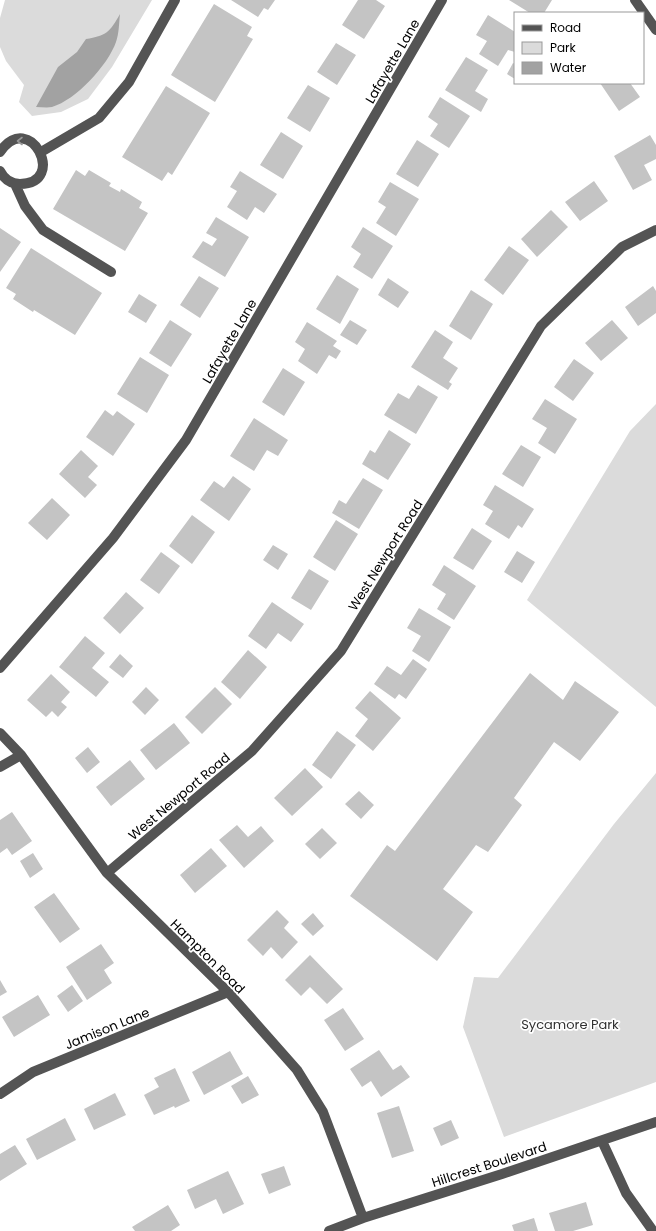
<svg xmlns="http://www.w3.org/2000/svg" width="656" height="1231" font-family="Poppins,sans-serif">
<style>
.green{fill:#dbdbdb}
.water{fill:#a2a2a2}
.building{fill:#c4c4c4}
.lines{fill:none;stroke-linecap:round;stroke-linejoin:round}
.minor{stroke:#545454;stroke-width:10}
.oneway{stroke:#989898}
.labels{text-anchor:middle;stroke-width:3.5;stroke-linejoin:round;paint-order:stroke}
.street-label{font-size:13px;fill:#000;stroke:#fff}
.park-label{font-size:13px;fill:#323232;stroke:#fff}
</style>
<rect width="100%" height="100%" fill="#fff"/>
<!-- green -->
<path class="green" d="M5,0H152L112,67L88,99L61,112L32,116L19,102L24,85L6,61L0,47V18Z
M656,404V707L527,600L630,431Z
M656,773V1082L504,1137L463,1027L474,977L498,978L614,824Z"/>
<!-- water -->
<path class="water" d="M120,14C119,23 119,34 116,42C108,65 76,100 52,107C47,108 41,107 36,107L58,67L77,52L86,39C106,36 110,32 120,14Z"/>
<!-- building -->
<path class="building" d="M231,0H275L268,10L264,8L258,17Z
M358,0H376L385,6L364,39L342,25Z
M509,0H552L544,13H530Z
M214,4L252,27L247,36L253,39L215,102L171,75Z
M488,15L515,32V52L508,50L498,66L479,54L487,41L476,35Z
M336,43L356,55L337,85L317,72Z
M466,57L488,70L475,91L488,99L481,112L445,90Z
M513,63L515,64V79L507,74Z
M600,83H630L640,97L619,111Z
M308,85L330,98L310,132L287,118Z
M166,86L210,113L172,175L168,172L162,181L122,157Z
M440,97L470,116L449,148L430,136L438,124L428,117Z
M281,132L303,146L283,179L260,165Z
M650,135L656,145V159L644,165L652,180L633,190L614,156Z
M417,140L439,154L418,187L396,174Z
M76,170L85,176L89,170L111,183L109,186L120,192L121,189L142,202L139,208L148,213L125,251L53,209Z
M240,171L277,194L264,213L255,207L247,220L227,207L237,191L230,187Z
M594,181L608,201L580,221L565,202Z
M390,182L419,199L396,236L376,223L386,207L378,202Z
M551,210L568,227L537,257L521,239Z
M216,217L249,237L225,277L192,257L203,241L212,246L217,239L206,233Z
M363,227L393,246L372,279L353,267L361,254L351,247Z
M0,228L21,242L0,272Z
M509,246L529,260L503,295L484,280Z
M31,248L102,293L75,335L34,310L33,312L13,299L16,294L6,288Z
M337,275L359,289L340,324L316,309Z
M199,276L219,288L200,318L180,305Z
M388,278L409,292L398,308L378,295Z
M653,286L656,291V313L638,326L625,307Z
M471,290L493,304L471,340L449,326Z
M139,294L157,305L146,323L128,312Z
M170,320L192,334L171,367L149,353Z
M350,320L367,330L357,345L340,335Z
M612,320L628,338L601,361L585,343Z
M307,322L337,341L333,346L341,351L336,359L329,355L317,374L298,361L305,349L295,342Z
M435,330L453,342L443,358L458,368L449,382L452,384L448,390L411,367Z
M140,357L169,375L147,413L117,394Z
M574,359L594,373L573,401L554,387Z
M283,368L305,382L284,416L262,402Z
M418,385L438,397L416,434L384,415L398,393L409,399Z
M545,399L577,419L555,454L538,443L547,428L532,419Z
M105,410L113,416L117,411L135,424L113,456L86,437Z
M254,418L288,440L278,456L267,450L254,471L230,456Z
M389,430L411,444L388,480L362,464L370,450L375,453Z
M521,445L541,457L523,487L502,474Z
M81,450L98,466L88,477L97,485L85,498L59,474Z
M233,476L251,489L229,521L200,500L214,481L224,488Z
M363,478L383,490L359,529L332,513L339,500L346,504Z
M495,485L534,509L522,528L518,525L509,539L485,524L493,511L483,505Z
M52,498L70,515L47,540L28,523Z
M192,515L215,532L192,564L169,546Z
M336,520L358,534L335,571L313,557Z
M472,528L492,541L473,570L453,558Z
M273,545L288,554L278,570L263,560Z
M517,551L535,562L522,583L504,572Z
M161,552L180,566L159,594L140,580Z
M444,565L476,586L454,620L437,609L446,594L432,585Z
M309,569L329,581L311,610L291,598Z
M126,592L144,608L120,634L103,618Z
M272,602L304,624L291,642L278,633L266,649L248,636Z
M419,608L451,627L429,662L412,651L421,636L407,628Z
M85,636L105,653L92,668L109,682L96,697L59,667Z
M248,650L267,667L240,699L221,682Z
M120,654L133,666L123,678L109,667Z
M413,659L427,669L406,699L399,694L395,699L374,684L387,666L401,675Z
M530,673L563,700L575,681L619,712L580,761L554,742L514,798L522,805L488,852L476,845L443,889L473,912L437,961L350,896L387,845L395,851Z
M51,674L70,692L61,702L67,707L58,717L52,711L46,717L27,700Z
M146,687L159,700L145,715L132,702Z
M215,687L232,704L202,734L185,717Z
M370,691L401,718L373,751L355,736L368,719L355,708Z
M174,723L190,743L156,770L140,750Z
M337,731L356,745L331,779L312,765Z
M88,747L100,762L87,773L75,758Z
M130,760L145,779L111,806L96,787Z
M305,768L323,787L292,816L274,798Z
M359,791L374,805L361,819L345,804Z
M12,812L32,841L12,855L7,848L0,853V820Z
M237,825L248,837L261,826L274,841L244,868L219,840Z
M322,828L337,843L320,859L305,844Z
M211,848L227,866L195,893L180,875Z
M33,853L43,869L30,878L20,861Z
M54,893L80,929L60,943L34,907Z
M277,910L289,922L284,928L298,942L282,959L271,947L263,956L247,940Z
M313,913L324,926L313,936L301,924Z
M101,944L114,963L104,970L112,983L87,1000L66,967Z
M310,955L343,989L327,1004L310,987L301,996L285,980Z
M0,980L7,992L0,996Z
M72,985L83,1001L68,1012L57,996Z
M38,995L50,1015L14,1037L2,1017Z
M343,1008L364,1039L345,1051L324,1020Z
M379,1050L393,1070L401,1065L410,1077L381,1097L371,1081L362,1087L350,1069Z
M230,1051L243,1074L204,1095L192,1072Z
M175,1068L190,1101L175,1108L174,1106L154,1115L144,1095L159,1087L154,1078Z
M248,1076L259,1095L242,1104L231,1086Z
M115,1093L126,1115L94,1130L84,1109Z
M399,1106L414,1151L392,1158L377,1113Z
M65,1118L76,1140L37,1160L26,1139Z
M451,1120L459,1138L441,1146L433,1128Z
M15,1145L27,1164L0,1181V1154Z
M284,1166L291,1185L269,1194L261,1174Z
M228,1171L244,1204L223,1214L216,1199L195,1209L187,1190Z
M586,1202L593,1225L573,1231H555L549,1213Z
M168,1205L180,1225L171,1231H135L132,1227Z
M534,1218L538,1231H514L512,1225Z"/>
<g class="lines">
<!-- minor -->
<path class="minor" d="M635,0L656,30
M0,152C30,108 68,184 20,184C10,184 4,179 0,171
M41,152L99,118L129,82L175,0
M15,184L25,206L43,230L111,272
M0,668L113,538L186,440L442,0
M0,733L21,755L107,873L228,992L297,1070L323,1112L363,1218
M0,767L21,755
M107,873L252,751L341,651L541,326L622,247L656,230
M0,1094L33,1072L228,992
M602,1141L626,1193L653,1231
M329,1231L363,1218L502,1174L656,1122"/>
</g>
<!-- one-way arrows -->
<defs><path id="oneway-chevron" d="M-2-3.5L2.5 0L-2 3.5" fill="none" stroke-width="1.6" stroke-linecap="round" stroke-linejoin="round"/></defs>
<use class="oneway" href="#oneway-chevron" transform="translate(20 141) rotate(180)"/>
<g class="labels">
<!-- street labels -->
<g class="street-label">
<text transform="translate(392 61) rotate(-60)" y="5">Lafayette Lane</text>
<text transform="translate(229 341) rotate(-60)" y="5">Lafayette Lane</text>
<text transform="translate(385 555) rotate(-58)" y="5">West Newport Road</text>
<text transform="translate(179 796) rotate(-40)" y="5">West Newport Road</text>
<text transform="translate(208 956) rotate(45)" y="5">Hampton Road</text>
<text transform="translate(107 1028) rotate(-22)" y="5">Jamison Lane</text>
<text transform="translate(489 1164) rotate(-18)" y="5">Hillcrest Boulevard</text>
</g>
<!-- park labels -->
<g class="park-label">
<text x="570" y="1029">Sycamore Park</text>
</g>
</g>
<!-- legend -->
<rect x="514" y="12" width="130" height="72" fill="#ffffff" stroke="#999999"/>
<rect x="522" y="25" width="20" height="6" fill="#545454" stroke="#999999"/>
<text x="550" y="32" font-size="12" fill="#000000">Road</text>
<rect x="522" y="42" width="20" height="12" fill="#dbdbdb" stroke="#999999"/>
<text x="550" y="52" font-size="12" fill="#000000">Park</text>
<rect x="522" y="62" width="20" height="12" fill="#a2a2a2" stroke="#999999"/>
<text x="550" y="72" font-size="12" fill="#000000">Water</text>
</svg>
